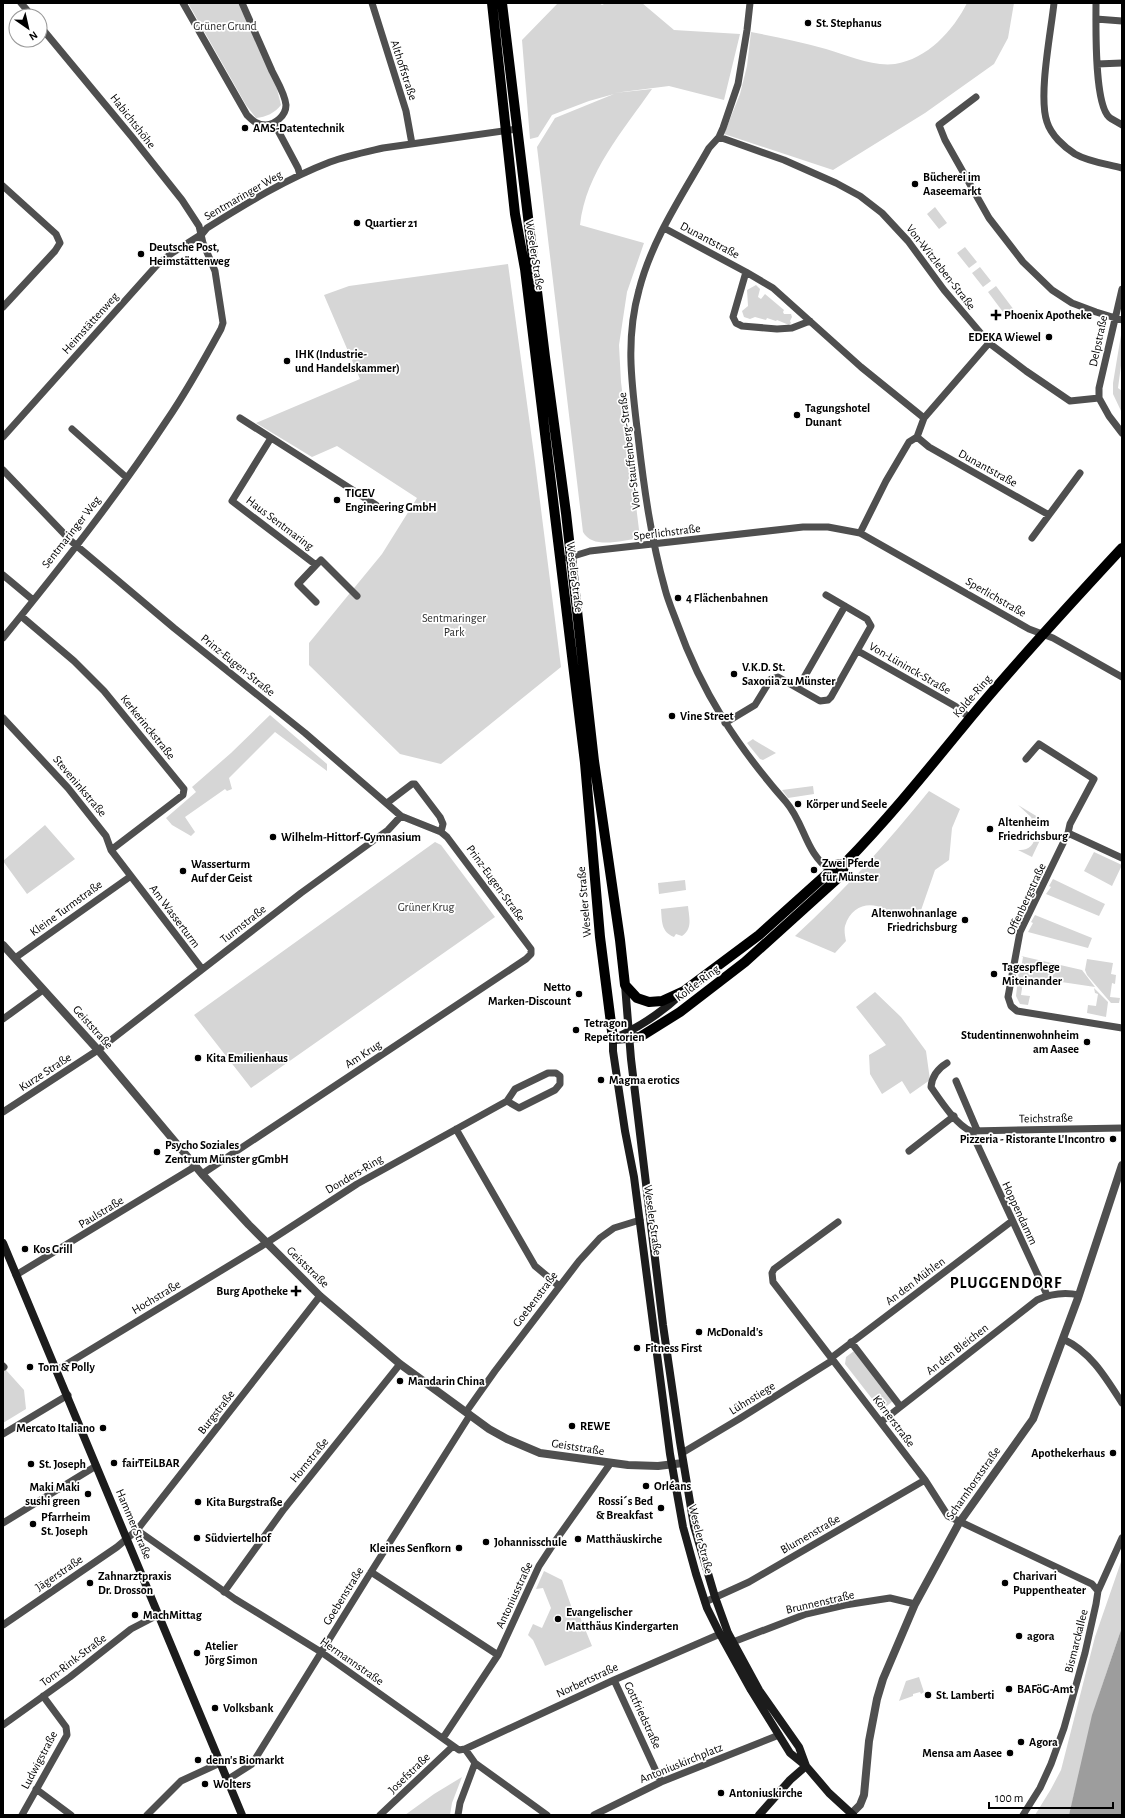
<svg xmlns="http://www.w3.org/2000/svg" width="1125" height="1818" font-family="'Alegreya Sans',sans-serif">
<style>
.green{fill:#d6d6d6}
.water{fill:#9d9d9d}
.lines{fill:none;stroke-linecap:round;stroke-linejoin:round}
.minor{stroke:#4f4f4f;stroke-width:7}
.tertiary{stroke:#4f4f4f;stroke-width:8}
.secondary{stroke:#1c1c1c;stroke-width:8}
.primary{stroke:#000;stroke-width:10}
.poi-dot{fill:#000;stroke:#fff;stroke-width:1.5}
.labels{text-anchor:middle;stroke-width:3.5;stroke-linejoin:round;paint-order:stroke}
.poi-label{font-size:12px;font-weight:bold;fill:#000;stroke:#fff;text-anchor:start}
.park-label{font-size:12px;fill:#2d2d2d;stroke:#fff}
.street-label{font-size:12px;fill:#000;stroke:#fff}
.district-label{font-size:16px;font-weight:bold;letter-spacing:1px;fill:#000;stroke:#fff}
</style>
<rect width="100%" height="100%" fill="#fff"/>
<!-- green -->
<path class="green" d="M188,3H238L276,85L281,105C275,113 266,117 256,118L246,105Z
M558,3H599L602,5L606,3H642L674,30L740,34L724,100L669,86L614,93L652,89C623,131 586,172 580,225L644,243L627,292L619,345L621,382L640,538C623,540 593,550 583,532L537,147L555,118L614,94L589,101L552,115L538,137L530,139L522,40Z
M967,3H1014L1008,38L994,64L925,113L833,170L724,134L740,94L747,66L751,32C777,37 801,42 826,49C847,55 873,67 895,64C927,59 953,31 967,3Z
M935,207L947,223L939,229L927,214Z
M965,247L977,262L969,268L957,253Z
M508,264L535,462L561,667L441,764L400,754L309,665V643L382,554L417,498L337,446L312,457L256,423L360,379L324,295L349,286Z
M980,267L991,281L983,287L972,273Z
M756,285L760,289L758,297L761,299L765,294L784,310L783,312L784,314H791L792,317L790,321L791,323L789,325L777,320L776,321L767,318L766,320L755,317L750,319L744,317L742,311L748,306L747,290Z
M996,286L1014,310L1006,316L988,292Z
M1122,329V358L1118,388L1122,391V413L1113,394V383Z
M270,715L327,764V771L275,732L229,778L232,789L227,791L225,789L185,817L195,832L191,836L172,825L166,818L196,792L192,787L231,753Z
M753,739L754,740L776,753L763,760L760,759L747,743Z
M813,786L814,794L788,798L782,790Z
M929,791L960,809L952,828L949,860L935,870L919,916L899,920C882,901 854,898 845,926C844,930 845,936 846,941L835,953L795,936C844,891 887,843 929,791Z
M1018,805L1048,823L1046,827L1035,826L1031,817Z
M45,825L75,859L27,894L3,861Z
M1039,833L1046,836L1044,839L1041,838L1032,857L1018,850C1028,851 1035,845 1035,835Z
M435,842L441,845L495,917L251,1088L194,1015Z
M1094,852L1122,865L1112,886L1084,871Z
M1053,879L1105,904L1099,916L1046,894L1051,887L1049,886Z
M685,880L686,890L659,894L658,883Z
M688,906C689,917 693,929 682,936L676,934L674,937C661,932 662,921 661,909Z
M1035,915L1092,938L1088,948L1028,932L1033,923L1031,922Z
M1021,956L1082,970L1095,987L1028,977L1027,983L1023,982L1021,995L1030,996L1028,1005L1020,1004L1016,996L1019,969H1021L1023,957Z
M1087,959L1113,963L1111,974L1116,975L1115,984L1112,983L1110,997L1120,998L1119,1003H1111L1087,975L1085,970Z
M1094,988L1108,1002L1106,1017L1087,1013L1088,1005L1096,1006L1098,994L1095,993Z
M875,992L901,1017L926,1051L930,1080L910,1094L902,1081L882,1094L870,1074L869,1055L886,1045L856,1007Z
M854,1351L893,1401L883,1409H880L845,1364L846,1357Z
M3,1370H6L24,1390L26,1409L3,1423Z
M1122,1559V1627L1100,1692L1069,1815H1035L1051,1789L1061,1770L1095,1637Z
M544,1571L562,1580L574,1614L578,1612L592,1646L545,1666L533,1640L528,1635L533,1624L542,1628L551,1608L543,1588L536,1589Z
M919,1677L924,1692L921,1694L920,1692L913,1694V1696L899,1701L906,1681Z
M462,1777L452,1803L450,1815H405L434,1794Z"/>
<!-- water -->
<path class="water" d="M1122,1627V1815H1069L1092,1715Z"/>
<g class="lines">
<!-- minor -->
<path class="minor" d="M21,3L32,16
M183,3L247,115C253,121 257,125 266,125C275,124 286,116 286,105C285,94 277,81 272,71C262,48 252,26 242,3
M372,3L406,111L412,144
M750,3L747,30L738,84L723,128L719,137L709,148C683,194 652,239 639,290C625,340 632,386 638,436C644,488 651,539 665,589C668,601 673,612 677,623C702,693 737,746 786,802C805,824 805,853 831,871
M1054,3C1051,32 1038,96 1047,122C1051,135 1064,147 1075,154C1089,162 1107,164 1122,168
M1096,3C1096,24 1094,103 1109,117C1112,120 1118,122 1122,125
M1096,19L1122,21
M1097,64L1122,63
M976,97L939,125L945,140L989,218L1023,262L1052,290L1072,303L1096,312L1122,320
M274,123L298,168L300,175
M719,137L784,160L836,183L860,196L882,213L908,241L944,290L989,343L1026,371L1070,401L1099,398L1109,416L1122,433
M3,186L56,234L60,243L55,251L3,307
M664,228L746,272L773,288L861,367L924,418
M746,272L733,317L736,323L742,326L777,329L792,328L810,321
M1099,398V388L1122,289
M240,418L376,505
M72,429L127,478
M3,437L157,265L172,253L202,234L207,228C247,203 286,179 330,162C347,156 366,152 383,148L517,129
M917,437L929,447L1049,515L1080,473
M271,438L232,501L316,565L321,560L357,596
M3,470L71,541L174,628L305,733L401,816L441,832L447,837L531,949V954L526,959L202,1174
M860,533L886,481L909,442L917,437L924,418L989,343
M1032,538L1049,515
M567,558L590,551L803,527H828L860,533L1029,629L1053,638L1122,677
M316,565L298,584L316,602
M3,575L33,600
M21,616L74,661L104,691L184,789L183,795L111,850
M3,638C60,568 117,496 167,420C187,391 204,360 221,329L223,323L215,271L203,243L199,226L182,200L132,137L40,26
M858,651L955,706L970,718
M798,688L845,606
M3,718L68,788L106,836L111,850L202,969
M725,723L755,705L771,679L778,677L820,701L828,700L831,697L871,626L867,619L826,595
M1026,759L1039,744L1094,779L1070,824L1068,833
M387,803L412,784H415L440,817L443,824L441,832
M1122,858L1068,833L1020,932L1008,997L1011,1006L1017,1011L1122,1028
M15,958L131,876
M3,1019L43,990
M947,1063C937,1069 932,1076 931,1087C940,1100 957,1126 971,1131L1047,1295
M548,1073H556L560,1076V1084L555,1090L519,1108L507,1101L515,1089Z
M956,1081L977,1130
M3,1112L98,1050L301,893L388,830L401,816
M456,1129L535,1266L559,1286
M971,1131L1122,1128
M909,1151L954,1116
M838,1222L774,1269L772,1273L773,1282L925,1480L948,1516L1092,1584L1098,1591
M16,1275L196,1166
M1063,1339C1091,1352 1106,1378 1122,1403
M851,1342L900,1406
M831,1358L1012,1221
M3,1366L4,1367
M57,1370L260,1247L357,1184L507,1101
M466,1412L495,1371L579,1261L600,1238L614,1228L640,1220
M881,1422L1037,1300C1050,1294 1065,1292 1079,1295
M3,1434L68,1395
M682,1453L739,1419L833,1360
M3,1523L96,1466
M137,1530L235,1599L321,1652L459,1750L465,1749L614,1680L720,1634
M371,1572L498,1655
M224,1592L284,1509L400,1364
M705,1602L749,1582L925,1480
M3,1625L117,1547L137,1530L320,1296
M733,1642L806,1614L845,1605L890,1598L915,1604
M614,1680L661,1782
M3,1725L70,1677L131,1629L158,1615
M443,1738L498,1655L539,1566L556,1540L610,1464
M465,1749L475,1763L547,1815
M227,1780L252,1764L371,1572L470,1415
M36,1789L71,1815
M22,1815L67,1735L66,1727L43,1696
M147,1815L181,1781L220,1763
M380,1815L452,1747
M458,1815L460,1803L475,1763
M594,1815L661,1782L779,1735
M1023,1815L1040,1788L1051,1764L1064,1728L1085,1653L1096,1604L1098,1591L1122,1538"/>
<!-- tertiary -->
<path class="tertiary" d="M3,945L98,1050L202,1174L249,1225L320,1296L400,1364L489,1429L507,1439L540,1453L628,1465L658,1466L683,1463
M851,1814L860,1805L864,1795L869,1741L877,1699L883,1679L915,1604L959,1523L1033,1419L1078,1298L1122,1165"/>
<!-- secondary -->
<path class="secondary" d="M625,985L631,1059L663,1325L680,1442L694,1526L715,1597L728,1633L759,1690L799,1747L806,1766
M680,995C660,1014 638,1028 613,1039V1051L625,1131L634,1177L670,1454L683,1527L696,1574L707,1608L720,1634L751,1690L790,1753L806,1766L829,1793L853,1815
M3,1243L242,1815
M759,1815L790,1780L806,1766"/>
<!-- primary -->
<path class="primary" d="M492,3L515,214L525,269L585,763L600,937L613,1039L640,1037L680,1012L745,962L838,878L843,871L844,864C890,817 930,767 971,717C1019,659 1071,603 1122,548
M502,3L545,357L566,513L594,761L620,940L625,985L637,998L649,1002L662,1001L684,991L759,935L838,864H844"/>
</g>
<!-- markers -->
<g class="poi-dot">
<circle cx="808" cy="23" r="4"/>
<circle cx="245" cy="128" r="4"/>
<circle cx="915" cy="184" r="4"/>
<circle cx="357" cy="223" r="4"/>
<circle cx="141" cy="254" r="4"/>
<path d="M994 309h4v4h4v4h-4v4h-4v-4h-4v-4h4z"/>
<circle cx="1049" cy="337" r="4"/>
<circle cx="287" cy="361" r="4"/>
<circle cx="797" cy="415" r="4"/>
<circle cx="337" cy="500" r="4"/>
<circle cx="678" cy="598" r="4"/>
<circle cx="734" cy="674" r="4"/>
<circle cx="672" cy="716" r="4"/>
<circle cx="798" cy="804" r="4"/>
<circle cx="990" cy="829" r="4"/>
<circle cx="273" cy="837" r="4"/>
<circle cx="814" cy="870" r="4"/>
<circle cx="183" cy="871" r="4"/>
<circle cx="965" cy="920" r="4"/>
<circle cx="994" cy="974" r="4"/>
<circle cx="579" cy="994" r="4"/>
<circle cx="576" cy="1030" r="4"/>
<circle cx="1087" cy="1042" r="4"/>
<circle cx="198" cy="1058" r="4"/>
<circle cx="601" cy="1080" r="4"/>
<circle cx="1113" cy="1139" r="4"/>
<circle cx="157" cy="1152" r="4"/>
<circle cx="25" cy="1249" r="4"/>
<path d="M294 1285h4v4h4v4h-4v4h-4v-4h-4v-4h4z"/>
<circle cx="699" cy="1332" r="4"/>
<circle cx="637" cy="1348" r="4"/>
<circle cx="30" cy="1367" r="4"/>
<circle cx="400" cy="1381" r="4"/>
<circle cx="572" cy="1426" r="4"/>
<circle cx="103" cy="1428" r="4"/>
<circle cx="1113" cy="1453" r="4"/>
<circle cx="114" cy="1463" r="4"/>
<circle cx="31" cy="1464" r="4"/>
<circle cx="646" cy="1486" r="4"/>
<circle cx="88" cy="1494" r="4"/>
<circle cx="198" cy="1502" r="4"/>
<circle cx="661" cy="1508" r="4"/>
<circle cx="33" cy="1524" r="4"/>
<circle cx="197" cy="1538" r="4"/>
<circle cx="578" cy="1539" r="4"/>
<circle cx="486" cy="1542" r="4"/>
<circle cx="459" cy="1548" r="4"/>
<circle cx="90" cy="1583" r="4"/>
<circle cx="1005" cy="1583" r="4"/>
<circle cx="135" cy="1615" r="4"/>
<circle cx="558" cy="1619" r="4"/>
<circle cx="1019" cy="1636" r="4"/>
<circle cx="197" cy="1653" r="4"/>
<circle cx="1009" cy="1689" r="4"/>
<circle cx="928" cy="1695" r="4"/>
<circle cx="215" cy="1708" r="4"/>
<circle cx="1021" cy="1742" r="4"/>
<circle cx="1010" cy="1753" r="4"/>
<circle cx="198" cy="1760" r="4"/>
<circle cx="205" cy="1784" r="4"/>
<circle cx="721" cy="1793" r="4"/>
</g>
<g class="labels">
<!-- poi labels -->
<g class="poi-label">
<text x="816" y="27">St. Stephanus</text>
<text x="253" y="132">AMS-Datentechnik</text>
<text x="923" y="181">Bücherei im<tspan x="923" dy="14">Aaseemarkt</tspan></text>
<text x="365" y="227">Quartier 21</text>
<text x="149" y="251">Deutsche Post,<tspan x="149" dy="14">Heimstättenweg</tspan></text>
<text x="1004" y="319">Phoenix Apotheke</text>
<text x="1041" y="341" text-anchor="end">EDEKA Wiewel</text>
<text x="295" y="358">IHK (Industrie-<tspan x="295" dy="14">und Handelskammer)</tspan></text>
<text x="805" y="412">Tagungshotel<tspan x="805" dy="14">Dunant</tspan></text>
<text x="345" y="497">TIGEV<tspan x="345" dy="14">Engineering GmbH</tspan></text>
<text x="686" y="602">4 Flächenbahnen</text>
<text x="742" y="671">V.K.D. St.<tspan x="742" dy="14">Saxonia zu Münster</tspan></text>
<text x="680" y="720">Vine Street</text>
<text x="806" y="808">Körper und Seele</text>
<text x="998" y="826">Altenheim<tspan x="998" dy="14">Friedrichsburg</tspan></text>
<text x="281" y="841">Wilhelm-Hittorf-Gymnasium</text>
<text x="822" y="867">Zwei Pferde<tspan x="822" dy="14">für Münster</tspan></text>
<text x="191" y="868">Wasserturm<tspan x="191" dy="14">Auf der Geist</tspan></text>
<text x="957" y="917" text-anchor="end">Altenwohnanlage<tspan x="957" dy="14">Friedrichsburg</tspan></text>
<text x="1002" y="971">Tagespflege<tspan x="1002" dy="14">Miteinander</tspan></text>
<text x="571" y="991" text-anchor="end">Netto<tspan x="571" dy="14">Marken-Discount</tspan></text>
<text x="584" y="1027">Tetragon<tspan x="584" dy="14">Repetitorien</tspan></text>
<text x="1079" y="1039" text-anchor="end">Studentinnenwohnheim<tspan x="1079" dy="14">am Aasee</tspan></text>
<text x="206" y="1062">Kita Emilienhaus</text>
<text x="609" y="1084">Magma erotics</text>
<text x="1105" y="1143" text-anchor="end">Pizzeria - Ristorante L'Incontro</text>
<text x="165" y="1149">Psycho Soziales<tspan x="165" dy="14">Zentrum Münster gGmbH</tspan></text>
<text x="33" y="1253">Kos Grill</text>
<text x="288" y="1295" text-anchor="end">Burg Apotheke</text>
<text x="707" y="1336">McDonald's</text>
<text x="645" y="1352">Fitness First</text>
<text x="38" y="1371">Tom &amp; Polly</text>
<text x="408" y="1385">Mandarin China</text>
<text x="580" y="1430">REWE</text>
<text x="95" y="1432" text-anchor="end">Mercato Italiano</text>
<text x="1105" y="1457" text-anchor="end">Apothekerhaus</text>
<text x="122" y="1467">fairTEiLBAR</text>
<text x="39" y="1468">St. Joseph</text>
<text x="654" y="1490">Orléans</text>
<text x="80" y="1491" text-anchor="end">Maki Maki<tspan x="80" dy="14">sushi green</tspan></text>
<text x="653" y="1505" text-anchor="end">Rossi´s Bed<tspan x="653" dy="14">&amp; Breakfast</tspan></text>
<text x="206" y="1506">Kita Burgstraße</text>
<text x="41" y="1521">Pfarrheim<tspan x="41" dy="14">St. Joseph</tspan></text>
<text x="205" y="1542">Südviertelhof</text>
<text x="586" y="1543">Matthäuskirche</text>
<text x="494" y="1546">Johannisschule</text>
<text x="451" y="1552" text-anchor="end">Kleines Senfkorn</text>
<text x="98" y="1580">Zahnarztpraxis<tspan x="98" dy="14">Dr. Drosson</tspan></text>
<text x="1013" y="1580">Charivari<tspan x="1013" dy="14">Puppentheater</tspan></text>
<text x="566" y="1616">Evangelischer<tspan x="566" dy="14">Matthäus Kindergarten</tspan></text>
<text x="143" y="1619">MachMittag</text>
<text x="1027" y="1640">agora</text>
<text x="205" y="1650">Atelier<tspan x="205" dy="14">Jörg Simon</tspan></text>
<text x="1017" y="1693">BAFöG-Amt</text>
<text x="936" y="1699">St. Lamberti</text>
<text x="223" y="1712">Volksbank</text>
<text x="1029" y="1746">Agora</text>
<text x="1002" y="1757" text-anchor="end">Mensa am Aasee</text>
<text x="206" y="1764">denn's Biomarkt</text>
<text x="213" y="1788">Wolters</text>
<text x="729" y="1797">Antoniuskirche</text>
</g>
<!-- park labels -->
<g class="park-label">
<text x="225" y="30">Grüner Grund</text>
<text x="454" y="622">Sentmaringer<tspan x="454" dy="14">Park</tspan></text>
<text x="426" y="911">Grüner Krug</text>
</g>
<!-- street labels -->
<g class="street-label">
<text transform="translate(404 70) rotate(72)" y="4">Althoffstraße</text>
<text transform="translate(133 121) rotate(52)" y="4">Habichtshöhe</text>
<text transform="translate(243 195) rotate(-30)" y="4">Sentmaringer Weg</text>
<text transform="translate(710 240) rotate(28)" y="4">Dunantstraße</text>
<text transform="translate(535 255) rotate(81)" y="4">Weseler Straße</text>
<text transform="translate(941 267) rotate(52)" y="4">Von-Witzleben-Straße</text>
<text transform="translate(90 323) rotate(-48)" y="4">Heimstättenweg</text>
<text transform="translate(1098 341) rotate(-78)" y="4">Delpstraße</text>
<text transform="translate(629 451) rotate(-97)" y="4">Von-Stauffenberg-Straße</text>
<text transform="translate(988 468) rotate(29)" y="4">Dunantstraße</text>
<text transform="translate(280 523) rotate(37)" y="4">Haus Sentmaring</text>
<text transform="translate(71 532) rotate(-52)" y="4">Sentmaringer Weg</text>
<text transform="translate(667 532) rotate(-7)" y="4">Sperlichstraße</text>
<text transform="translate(575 577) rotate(83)" y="4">Weseler Straße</text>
<text transform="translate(996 597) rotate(30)" y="4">Sperlichstraße</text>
<text transform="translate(238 665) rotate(39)" y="4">Prinz-Eugen-Straße</text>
<text transform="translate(910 668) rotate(30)" y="4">Von-Lüninck-Straße</text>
<text transform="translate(972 696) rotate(-49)" y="4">Kolde-Ring</text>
<text transform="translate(148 727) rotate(51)" y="4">Kerkerinckstraße</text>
<text transform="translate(80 786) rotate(50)" y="4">Steveninkstraße</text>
<text transform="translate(496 883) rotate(54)" y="4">Prinz-Eugen-Straße</text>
<text transform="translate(1026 899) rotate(-65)" y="4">Offenbergstraße</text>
<text transform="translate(584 902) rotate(-95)" y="4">Weseler Straße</text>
<text transform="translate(66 908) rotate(-36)" y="4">Kleine Turmstraße</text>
<text transform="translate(175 916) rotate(53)" y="4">Am Wasserturm</text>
<text transform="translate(243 924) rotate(-38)" y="4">Turmstraße</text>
<text transform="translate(697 983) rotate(-37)" y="4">Kolde-Ring</text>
<text transform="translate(93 1027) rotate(48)" y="4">Geiststraße</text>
<text transform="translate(363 1054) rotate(-33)" y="4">Am Krug</text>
<text transform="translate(45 1072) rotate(-33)" y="4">Kurze Straße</text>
<text transform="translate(1046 1118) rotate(-1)" y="4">Teichstraße</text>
<text transform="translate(354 1174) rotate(-31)" y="4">Donders-Ring</text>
<text transform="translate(101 1212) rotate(-31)" y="4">Paulstraße</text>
<text transform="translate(1020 1213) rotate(65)" y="4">Hoppendamm</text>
<text transform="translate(653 1220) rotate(82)" y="4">Weseler Straße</text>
<text transform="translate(308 1267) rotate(44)" y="4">Geiststraße</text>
<text transform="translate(915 1281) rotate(-37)" y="4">An den Mühlen</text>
<text transform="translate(156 1297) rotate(-31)" y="4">Hochstraße</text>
<text transform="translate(535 1299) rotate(-53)" y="4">Goebenstraße</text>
<text transform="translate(957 1349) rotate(-38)" y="4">An den Bleichen</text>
<text transform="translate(752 1398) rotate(-32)" y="4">Lühnstiege</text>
<text transform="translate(216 1412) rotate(-52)" y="4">Burgstraße</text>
<text transform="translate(894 1421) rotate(53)" y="4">Körnerstraße</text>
<text transform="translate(578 1447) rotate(9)" y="4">Geiststraße</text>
<text transform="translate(309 1460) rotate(-51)" y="4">Hornstraße</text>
<text transform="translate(973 1483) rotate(-55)" y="4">Scharnhorststraße</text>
<text transform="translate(134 1524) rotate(67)" y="4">Hammer Straße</text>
<text transform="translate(810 1534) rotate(-30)" y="4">Blumenstraße</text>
<text transform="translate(701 1539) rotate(76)" y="4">Weseler Straße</text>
<text transform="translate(59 1573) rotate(-34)" y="4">Jägerstraße</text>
<text transform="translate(514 1595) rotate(-65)" y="4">Antoniusstraße</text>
<text transform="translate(343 1596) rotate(-58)" y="4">Goebenstraße</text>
<text transform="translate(820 1602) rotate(-13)" y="4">Brunnenstraße</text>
<text transform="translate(1076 1641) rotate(-76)" y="4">Bismarckallee</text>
<text transform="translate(73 1660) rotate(-37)" y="4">Tom-Rink-Straße</text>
<text transform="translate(352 1661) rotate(35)" y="4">Hermannstraße</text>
<text transform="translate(587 1680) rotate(-25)" y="4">Norbertstraße</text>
<text transform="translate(643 1715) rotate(65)" y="4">Gottfriedstraße</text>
<text transform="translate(39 1760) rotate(-62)" y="4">Ludwigstraße</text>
<text transform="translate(681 1763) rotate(-22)" y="4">Antoniuskirchplatz</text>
<text transform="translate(409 1773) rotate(-44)" y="4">Josefstraße</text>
</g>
<!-- district labels -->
<g class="district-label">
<text x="1006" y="1288">PLUGGENDORF</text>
</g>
</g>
<!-- border -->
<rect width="1125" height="1818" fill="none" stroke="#000000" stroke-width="8"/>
<!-- north arrow -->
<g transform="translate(28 28) rotate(146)"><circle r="19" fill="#ffffff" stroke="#999999"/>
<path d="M0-3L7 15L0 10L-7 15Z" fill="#000000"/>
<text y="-6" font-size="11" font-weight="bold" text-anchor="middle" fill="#000000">N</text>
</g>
<!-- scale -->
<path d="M989 1802v6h124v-6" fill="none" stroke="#000000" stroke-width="2"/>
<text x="995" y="1802" font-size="12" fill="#000000" stroke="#ffffff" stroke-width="3" paint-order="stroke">100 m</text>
</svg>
